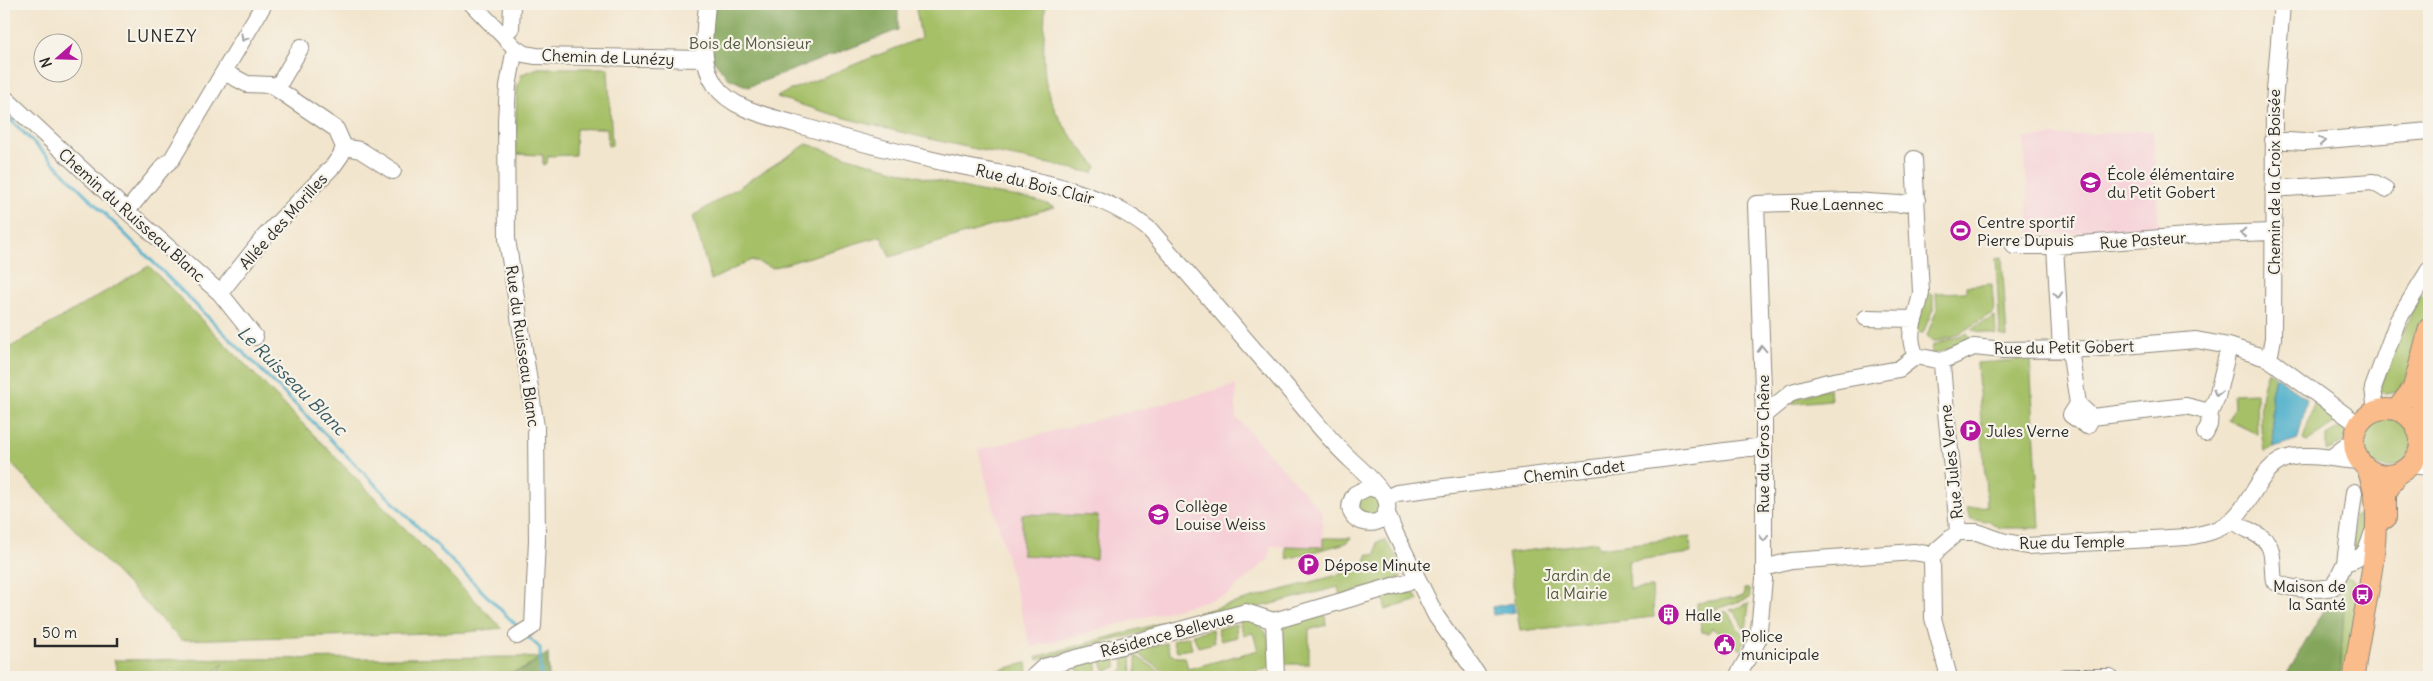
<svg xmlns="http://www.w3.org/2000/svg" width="2433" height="681" font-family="Delius,sans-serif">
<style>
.built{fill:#f6cfd7}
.green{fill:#a6c067;stroke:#687649}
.forest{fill:#84a65c;stroke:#586844}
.water{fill:#4baecb;stroke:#3b6c7b}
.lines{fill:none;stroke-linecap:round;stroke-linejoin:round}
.stream{stroke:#4baecb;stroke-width:3}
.minor-casing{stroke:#8e887c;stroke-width:18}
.major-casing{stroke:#8e887c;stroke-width:22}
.minor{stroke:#fff;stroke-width:16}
.major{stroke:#f9bc8a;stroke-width:20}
.oneway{stroke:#a0a0a0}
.labels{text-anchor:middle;stroke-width:4.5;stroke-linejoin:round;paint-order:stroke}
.park-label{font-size:16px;fill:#50583d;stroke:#f7f3e8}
.street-label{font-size:16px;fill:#2b2b2b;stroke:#f7f3e8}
.poi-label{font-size:16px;fill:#2b2b2b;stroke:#f7f3e8;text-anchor:start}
.neighbourhood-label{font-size:18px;letter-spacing:1px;fill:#2b2b2b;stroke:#f7f3e8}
.water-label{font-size:18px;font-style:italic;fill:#365963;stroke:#f7f3e8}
</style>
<rect width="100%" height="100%" fill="#f7f3e8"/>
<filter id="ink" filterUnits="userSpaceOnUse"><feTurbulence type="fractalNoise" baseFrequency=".02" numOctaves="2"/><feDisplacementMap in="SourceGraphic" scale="10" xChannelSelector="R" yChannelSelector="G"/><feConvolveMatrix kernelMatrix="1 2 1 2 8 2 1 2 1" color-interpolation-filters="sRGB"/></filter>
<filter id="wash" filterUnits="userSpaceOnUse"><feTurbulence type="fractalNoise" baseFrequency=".0096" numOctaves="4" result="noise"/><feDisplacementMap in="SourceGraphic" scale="20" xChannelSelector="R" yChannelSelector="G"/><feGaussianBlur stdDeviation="1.12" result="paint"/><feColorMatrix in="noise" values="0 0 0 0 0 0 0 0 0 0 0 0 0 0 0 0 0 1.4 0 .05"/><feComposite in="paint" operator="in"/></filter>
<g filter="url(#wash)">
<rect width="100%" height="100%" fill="#f2e5cd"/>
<!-- built -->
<path class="built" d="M2153,130L2159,228L2030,236L2024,138Z
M1236,385V417L1322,512L1323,547L1270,546V558L1227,595L1031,648L978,450Z"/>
<!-- green -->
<path class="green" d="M915,4H1045C1045,28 1042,53 1045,77C1049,113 1075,141 1097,167L1093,173C987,151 880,132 777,97L788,91L921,38Z
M538,68H608L612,145L608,146L607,128L576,129L575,155L548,156L547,163L543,165V155L515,154L517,88L522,74Z
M807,144C864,163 922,178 980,191C1005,196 1031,196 1054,207L890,257L881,236L772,268L752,260L711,280L693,216Z
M2002,257L2007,338L2000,335L1996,258Z
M149,266L502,628L467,632L181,640L4,456V351Z
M1992,284L1994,312C1974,324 1957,338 1932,342L1927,335L1937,309L1936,293L1966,292V286Z
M2429,292V316L2402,390L2386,393L2377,392L2419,295L2427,298Z
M1925,294H1933V309L1923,333L1915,332Z
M1995,316L1996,335L1972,330L1973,328Z
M1967,333L1970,339C1955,343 1946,353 1931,354L1933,345Z
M2030,359L2040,528H1999L1988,520L1985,522L1971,519L1966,508L1987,506L1977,363Z
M2268,371L2275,376L2271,394L2274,447L2264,451C2260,422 2257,399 2268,371Z
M1830,388L1831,400L1785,404L1788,401Z
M2256,393L2257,434L2228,420L2234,407L2233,394Z
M2314,403L2338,421L2307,442L2303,440Z
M2362 442a25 25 0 1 1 50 0a25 25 0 1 1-50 0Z
M2344,425L2347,437L2343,443L2326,451V436Z
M1372,494L1380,501L1379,512L1368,517L1358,510L1359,499Z
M2357,495L2369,499L2368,524L2360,551H2354V516H2364L2365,501L2357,499Z
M1022,514L1098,516L1096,559L1022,555Z
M1690,537L1691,553L1628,561L1630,589L1652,587L1654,617L1520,631L1508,553L1597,542L1599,548Z
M1323,538H1351L1346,543L1287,559L1285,546L1323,547Z
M1385,540C1392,551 1406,564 1400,578L1340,596L1338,587L1193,624L1191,620L1038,660L1036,657L1352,571L1362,567L1368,554L1376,555L1377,542Z
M2345,576L2359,584L2349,677H2340L2344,607L2337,606L2341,594L2333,591Z
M1744,589H1749L1750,598L1697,615V603L1744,596Z
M1400,592L1414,593L1418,600L1385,610L1384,597Z
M1749,603L1746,632L1735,613L1730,610Z
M1726,611C1735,619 1736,630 1746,637L1741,650L1712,628L1708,633L1702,632L1700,622L1702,619Z
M1325,614L1326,625L1309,630V664H1280C1279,619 1284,622 1325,614Z
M1248,621C1273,627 1269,647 1272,668L1257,671L1247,677H1183L1165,672L1134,651L1166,643L1170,654L1177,657H1185L1188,669L1258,650L1253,633L1244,635L1239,622Z
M1236,624L1237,637L1221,641L1217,629Z
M1212,629L1214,643L1198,647L1193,634Z
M1189,636L1192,649L1177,651L1173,640Z
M1131,652L1132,677H1116L1115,675L1124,669L1123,654Z
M1116,656V667L1105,672L1100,659Z
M1136,656L1164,674L1152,677H1136Z
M521,657L540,658L522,670L485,677H215L224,662L210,677H119L114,660Z
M1096,660L1098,674L1081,677L1076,666Z
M1026,663L1028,670L1025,677H973Z"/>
<!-- forest -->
<path class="forest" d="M711,4H898V30L748,87L728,78L708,53Z
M2329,602L2344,607L2340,677H2285Z
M548,653L549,677H485L522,670Z"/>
<!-- water -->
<path class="water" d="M2275,376L2307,399L2298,439L2274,447L2271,394Z
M1513,603L1515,612L1493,615L1492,607Z"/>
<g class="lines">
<!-- stream -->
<path class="stream" d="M4,113L519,628
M527,636L540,648L541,677"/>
</g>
</g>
<g filter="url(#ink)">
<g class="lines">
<defs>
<path id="minor" d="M472,4L515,48L524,54L536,56L704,59
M707,4C705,31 699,61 715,85C732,110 769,116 795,124C845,139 896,152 946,163C1015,178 1094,184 1150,230C1195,281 1239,333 1284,384C1306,410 1327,438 1352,461C1361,469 1383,489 1386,500C1397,534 1333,528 1355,494L1369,487L1380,491
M503,35L511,28L512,4
M515,48L508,86L506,120L507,239L536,427L537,540L533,626L517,636
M277,88L301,47
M4,97L127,211L220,293L255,337
M2273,140L2304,142L2429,131
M344,147L360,150L393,171
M1914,159L1921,292C1918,317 1904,331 1916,356
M2273,189L2373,182L2385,189
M127,211L163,167L172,159L264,4
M2014,246H2055L2214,234L2272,232
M2055,246L2061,349
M220,293L265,236L334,165L341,155L344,147L336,129L271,85L247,84L224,72
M1866,318L1914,319
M2070,349L2078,404L2092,417L2186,406L2210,412L2217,397L2229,346
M1916,356L1942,361L1974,347L2003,350L2088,349L2196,340L2229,346L2269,359L2359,425
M2269,359L2273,338L2274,103L2282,4
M1942,361C1945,418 1954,475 1958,532
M2078,404L2071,415L2087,426L2092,417
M2376,411L2373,388L2398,320L2429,270
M1764,415L1792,392L1828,382L1899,369L1916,356
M2205,433L2209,425L2210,412
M2420,444L2429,454
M2332,457L2354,440
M2410,465L2429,467
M1386,498L1397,493L1764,446
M1386,511L1394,531L1436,616L1479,677
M2233,520C2244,531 2266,534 2270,548C2274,558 2272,571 2274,581C2289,591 2315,590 2333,587L2345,563L2354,492
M1932,558L1933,618L1949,677
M2345,563C2364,558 2367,552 2372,534
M1764,568L1791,561L1914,552L1926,554L1932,558L1938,549L1958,532H1977L2002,541L2027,546L2187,537C2204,534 2220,531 2233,519C2254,501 2261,462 2292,457C2315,453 2338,461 2361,461
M1274,621L1276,677
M1033,677L1044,667L1246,612L1274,621L1417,579
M1737,677L1758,640L1764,579V415L1756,204L1853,201L1899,204L1917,200
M2064,677H2110"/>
<path id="major" d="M2354 442a33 33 0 1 1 66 0a33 33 0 1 1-66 0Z
M2396,410L2413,388L2429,328
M2417,430L2429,375
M2386,518V493L2398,473
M2354,677C2360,618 2381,558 2375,498C2374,488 2370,478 2367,468"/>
</defs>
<!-- minor casing -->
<use href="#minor" class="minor-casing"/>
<!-- major casing -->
<use href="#major" class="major-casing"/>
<!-- minor -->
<use href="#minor" class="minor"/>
<!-- major -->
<use href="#major" class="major"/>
</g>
<!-- one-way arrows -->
<defs><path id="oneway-chevron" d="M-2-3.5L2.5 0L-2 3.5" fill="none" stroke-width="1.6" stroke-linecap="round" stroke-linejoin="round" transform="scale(1.25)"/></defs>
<g class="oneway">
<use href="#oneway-chevron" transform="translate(244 38) rotate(121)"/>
<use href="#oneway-chevron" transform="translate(2322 141) rotate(-5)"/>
<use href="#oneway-chevron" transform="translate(2243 233) rotate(177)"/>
<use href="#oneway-chevron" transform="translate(2058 295) rotate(86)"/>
<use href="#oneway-chevron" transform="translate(1762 349) rotate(-92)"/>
<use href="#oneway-chevron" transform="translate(2217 393) rotate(105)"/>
<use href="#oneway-chevron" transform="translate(1764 538) rotate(90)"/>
</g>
</g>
<!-- icons -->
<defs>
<symbol id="school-disc" viewBox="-11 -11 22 22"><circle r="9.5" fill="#b5179e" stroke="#f7f3e8"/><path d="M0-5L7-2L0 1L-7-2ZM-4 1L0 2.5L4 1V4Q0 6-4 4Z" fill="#fff"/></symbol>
<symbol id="stadium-disc" viewBox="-11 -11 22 22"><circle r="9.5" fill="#b5179e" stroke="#f7f3e8"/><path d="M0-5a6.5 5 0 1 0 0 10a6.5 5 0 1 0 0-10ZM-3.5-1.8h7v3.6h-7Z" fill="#fff"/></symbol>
<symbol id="parking-disc" viewBox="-11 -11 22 22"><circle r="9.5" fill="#b5179e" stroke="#f7f3e8"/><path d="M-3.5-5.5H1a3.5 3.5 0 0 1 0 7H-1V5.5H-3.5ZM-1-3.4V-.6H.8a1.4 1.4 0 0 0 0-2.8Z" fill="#fff"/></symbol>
<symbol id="bus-disc" viewBox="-11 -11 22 22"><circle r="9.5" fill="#b5179e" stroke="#f7f3e8"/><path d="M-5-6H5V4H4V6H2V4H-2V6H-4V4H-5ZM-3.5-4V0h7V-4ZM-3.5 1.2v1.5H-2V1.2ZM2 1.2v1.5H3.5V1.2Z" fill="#fff"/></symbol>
<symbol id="building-disc" viewBox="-11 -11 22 22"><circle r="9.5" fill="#b5179e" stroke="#f7f3e8"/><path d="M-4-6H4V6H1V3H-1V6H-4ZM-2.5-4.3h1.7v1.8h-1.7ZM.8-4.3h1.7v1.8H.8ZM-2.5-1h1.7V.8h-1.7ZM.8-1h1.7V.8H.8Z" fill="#fff"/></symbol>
<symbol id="civic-disc" viewBox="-11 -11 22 22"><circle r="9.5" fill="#b5179e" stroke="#f7f3e8"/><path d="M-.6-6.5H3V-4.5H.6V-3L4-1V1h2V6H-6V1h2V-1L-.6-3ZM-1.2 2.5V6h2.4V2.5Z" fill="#fff"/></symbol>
</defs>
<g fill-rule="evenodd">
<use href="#school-disc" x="2078" y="170" width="25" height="25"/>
<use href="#stadium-disc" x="1948" y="218" width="25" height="25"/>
<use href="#parking-disc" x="1958" y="418" width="25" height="25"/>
<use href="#school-disc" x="1146" y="502" width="25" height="25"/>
<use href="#parking-disc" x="1296" y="552" width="25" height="25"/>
<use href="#bus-disc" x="2350" y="582" width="25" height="25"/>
<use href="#building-disc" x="1656" y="602" width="25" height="25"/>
<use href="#civic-disc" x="1712" y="632" width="25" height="25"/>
</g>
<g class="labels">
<!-- park labels -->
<g class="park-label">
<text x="750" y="49">Bois de Monsieur</text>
<text x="1577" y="581">Jardin de<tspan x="1577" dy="18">la Mairie</tspan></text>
</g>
<!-- street labels -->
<g class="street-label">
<text transform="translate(608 57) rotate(2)" y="6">Chemin de Lunézy</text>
<text transform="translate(2274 182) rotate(-90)" y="6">Chemin de la Croix Boisée</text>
<text transform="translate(1035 184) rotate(14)" y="6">Rue du Bois Clair</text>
<text x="1837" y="210">Rue Laennec</text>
<text transform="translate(132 215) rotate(42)" y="6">Chemin du Ruisseau Blanc</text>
<text transform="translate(283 221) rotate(-48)" y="6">Allée des Morilles</text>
<text transform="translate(2143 240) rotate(-4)" y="6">Rue Pasteur</text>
<text transform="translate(523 346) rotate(82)" y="6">Rue du Ruisseau Blanc</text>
<text transform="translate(2064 347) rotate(-1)" y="6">Rue du Petit Gobert</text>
<text transform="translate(1763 444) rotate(-90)" y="6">Rue du Gros Chêne</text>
<text transform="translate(1951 462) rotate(-96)" y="6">Rue Jules Verne</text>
<text transform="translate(1574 471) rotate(-7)" y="6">Chemin Cadet</text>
<text transform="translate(2072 542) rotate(-1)" y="6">Rue du Temple</text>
<text transform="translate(1167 634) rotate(-15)" y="6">Résidence Bellevue</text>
</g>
<!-- poi labels -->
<g class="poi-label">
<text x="2107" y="180">École élémentaire<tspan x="2107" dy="18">du Petit Gobert</tspan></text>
<text x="1977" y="228">Centre sportif<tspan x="1977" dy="18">Pierre Dupuis</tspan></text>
<text x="1986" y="437">Jules Verne</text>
<text x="1175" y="512">Collège<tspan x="1175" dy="18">Louise Weiss</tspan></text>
<text x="1324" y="571">Dépose Minute</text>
<text x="2346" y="592" text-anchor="end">Maison de<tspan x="2346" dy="18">la Santé</tspan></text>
<text x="1685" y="621">Halle</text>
<text x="1741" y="642">Police<tspan x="1741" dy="18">municipale</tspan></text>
</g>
<!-- neighbourhood labels -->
<g class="neighbourhood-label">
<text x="162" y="42">LUNEZY</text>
</g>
<!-- water labels -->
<g class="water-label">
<text transform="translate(292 381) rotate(45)" y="6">Le Ruisseau Blanc</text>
</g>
</g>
<!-- margin -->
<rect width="2433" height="681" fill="none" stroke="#f7f3e8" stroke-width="20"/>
<!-- north arrow -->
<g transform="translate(58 58) rotate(250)"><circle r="24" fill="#f7f3e8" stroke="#a5a39c"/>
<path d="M0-4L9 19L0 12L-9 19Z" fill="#b5179e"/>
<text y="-8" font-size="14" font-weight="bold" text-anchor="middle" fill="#2b2b2b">N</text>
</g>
<!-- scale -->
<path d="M35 638v8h82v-8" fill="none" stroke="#2b2b2b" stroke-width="2.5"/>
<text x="42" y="638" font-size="15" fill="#2b2b2b" stroke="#f7f3e8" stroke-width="4" paint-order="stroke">50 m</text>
</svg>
